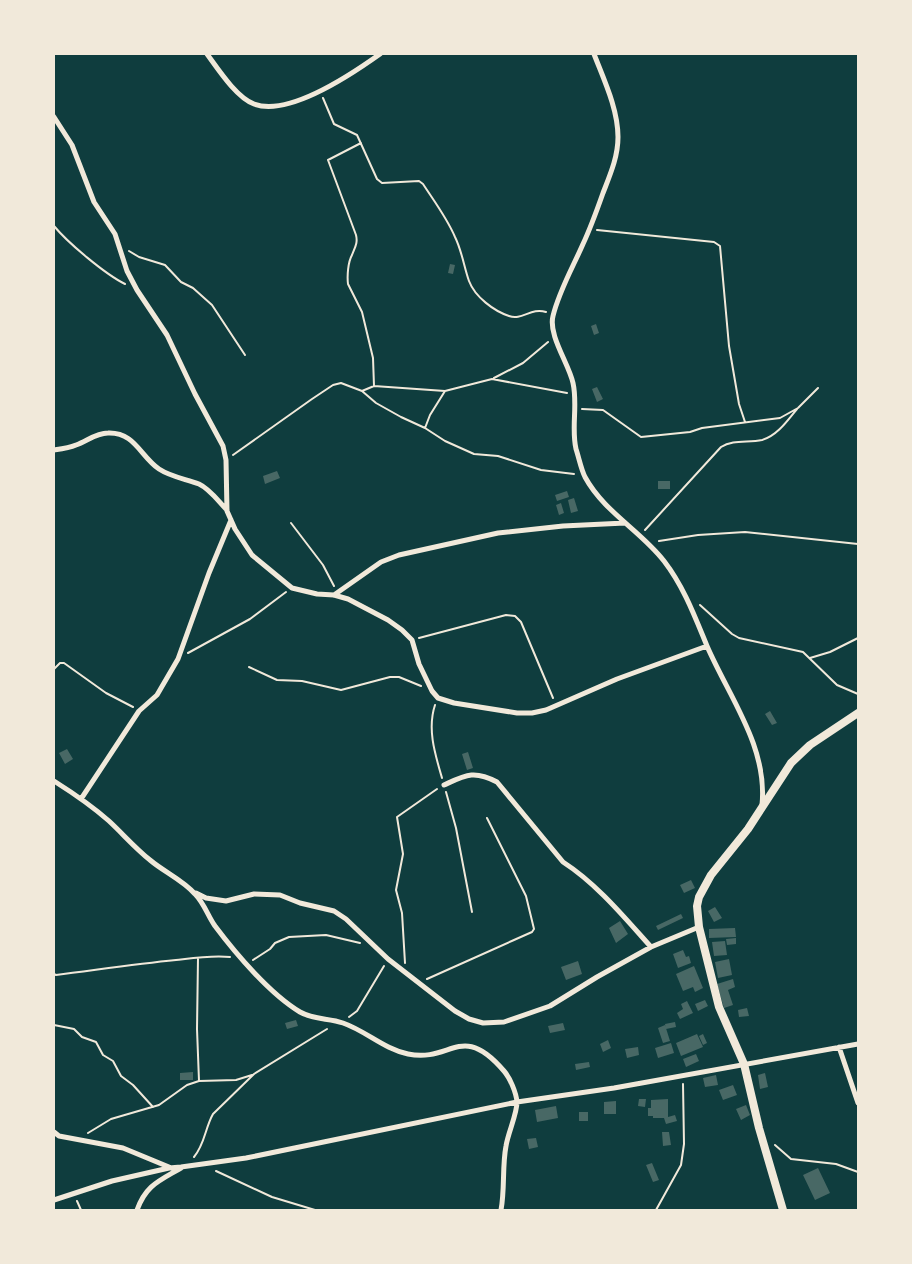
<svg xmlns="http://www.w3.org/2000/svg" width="912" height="1264" font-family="'PT Sans',sans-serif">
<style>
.building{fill:#486865}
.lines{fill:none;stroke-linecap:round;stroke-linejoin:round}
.path{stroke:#f1e9da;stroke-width:2}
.minor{stroke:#f1e9da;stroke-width:5}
.tertiary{stroke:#f1e9da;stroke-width:8}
</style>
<rect width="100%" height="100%" fill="#0f3d3e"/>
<!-- building -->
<path class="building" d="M450,264L455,265L453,274L448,273Z
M596,324L599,333L594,335L591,326Z
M597,387L603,399L597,402L592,389Z
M277,471L280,478L265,484L263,476Z
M658,481H670V489H658Z
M567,491L569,497L557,501L555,495Z
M574,498L578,511L571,513L568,500Z
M561,503L564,513L559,515L556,505Z
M770,711L777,723L772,725L765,714Z
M67,749L73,759L65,764L59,753Z
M468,752L473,768L467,770L462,754Z
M691,880L695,888L684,893L680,885Z
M715,907L722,918L714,922L708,911Z
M681,914L683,918L658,930L656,926Z
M620,921L628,934L616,943L609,928Z
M735,928L736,937L709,938V929Z
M736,938V944L727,945L726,939Z
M725,941L727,955L714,956L712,942Z
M683,950L686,957L689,956L691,963L678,968L673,954Z
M729,959L732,975L718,978L715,962Z
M578,961L582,974L566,980L561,967Z
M694,966L703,988L695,992L693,987L683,991L676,974Z
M733,979L735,987L728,990L733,1005L724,1008L717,984Z
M705,1000L708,1006L698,1011L695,1004Z
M687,1001L693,1013L680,1019L677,1013L683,1009L681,1004Z
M747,1008L749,1016L739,1017L738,1010Z
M296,1020L298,1026L287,1029L285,1023Z
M675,1022L676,1027L666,1029L665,1024Z
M563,1023L565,1030L550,1033L548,1026Z
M665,1025L670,1041L663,1043L658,1028Z
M697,1034L703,1047L681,1056L676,1043Z
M703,1034L707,1043L703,1045L699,1036Z
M608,1040L611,1048L603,1052L600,1044Z
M671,1043L674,1053L658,1058L655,1048Z
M638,1047L639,1055L627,1058L625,1049Z
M696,1054L699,1061L686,1067L683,1059Z
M589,1062L590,1067L576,1070L575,1064Z
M193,1072V1080H180V1073Z
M765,1073L768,1087L760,1089L758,1075Z
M716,1075L718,1085L705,1087L703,1078Z
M733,1085L737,1095L723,1100L719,1090Z
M639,1099H646L645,1107L638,1106Z
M668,1099V1117L675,1115L677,1121L666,1124L664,1118H653V1116H648V1108H651V1100Z
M616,1101V1114H604V1102Z
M746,1105L750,1115L741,1120L736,1109Z
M556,1106L558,1118L537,1122L535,1110Z
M579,1112H588V1121H579Z
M662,1132H669L671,1145L663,1146Z
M536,1138L538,1147L529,1149L527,1139Z
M652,1163L659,1180L653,1182L646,1165Z
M818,1168L830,1193L815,1200L803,1175Z"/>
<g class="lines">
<!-- path -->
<path class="path" d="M323,98L334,124L357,135L377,179L382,183L419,181L423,184C434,201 447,218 455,237C462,251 464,267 469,281C475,297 494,311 509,316C522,321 531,307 546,312
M361,143L328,160L356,235C358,243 355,247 352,255C348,262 347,276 348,284L362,312L373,358L374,386
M54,226C68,243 105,274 125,284
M597,230L714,242L720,246L729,346L739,404L745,422
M129,251L139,257L165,265L181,282L193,288L212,305L245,355
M494,378L523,363L548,342
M362,391L374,386L445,391L492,379L567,393
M582,409L603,410L641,437L690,432L702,428L780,418L798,408L818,388
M425,428L430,415L445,391
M233,455L312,399L333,385L341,383L362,391L376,403L401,417L425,428L445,441L474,454L498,456L541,470L574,474
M291,523L323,565L334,586
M645,530L721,447C733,439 748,443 762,440C777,436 788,420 797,409
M659,541L698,535L745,532L858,544
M700,605L732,634L739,638L803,652L837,685L858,694
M419,638L506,615L515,616L521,622L553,698
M188,653L250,619L286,592
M810,658L830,652L858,638
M249,667L277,680L302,681L341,690L390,677H399L421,686
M54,669L60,663H64L106,693L133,707
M435,705C427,729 435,754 442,778
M446,792L456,828L472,912
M198,958L197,1029L199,1081
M253,960L270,949L275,943L289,937L326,935L360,943
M405,963L402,913L396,890L403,854L397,817L437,789
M54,974L56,975C96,970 135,964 176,960C193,958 212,955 230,957
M427,979L514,940L532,932L534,929L526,896L487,818
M349,1017L357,1011L384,966
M54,1025L74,1029L82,1037L96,1042L103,1055L113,1061L121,1076L133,1085L153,1107
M88,1133L111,1119L159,1105L187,1085L199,1081L236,1080L252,1075
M775,1145L791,1159L836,1164L858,1172
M194,1157C205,1144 205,1128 213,1114L254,1074L327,1029
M216,1171L272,1197L315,1210
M77,1201L81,1210
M656,1210L681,1165L684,1144L683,1084"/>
<!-- minor -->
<path class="minor" d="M207,54C218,69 236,97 254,104C289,117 352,74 380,54
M594,54C604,80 618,109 618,137C618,157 610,175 603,193C597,210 591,227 583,244C573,267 559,291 553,316C548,335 569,364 573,383C578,405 571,428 576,449C579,458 581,469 585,477C604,512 641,531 664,561C684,587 695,617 707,646C729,697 768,747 762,805
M54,117L72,145L94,202L115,234L127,271L137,290L167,335L195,394L223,446L226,460L227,511L235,529L252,555L292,588L317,594L334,595L348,599L388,620L402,630L412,640L419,664L432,691L438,698L454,703L517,713H532L546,710L617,679L707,646
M54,450C61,449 69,448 76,445C87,441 96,433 108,433C135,432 140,456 159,469C171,477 186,479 199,484C210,489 219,502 227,510
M334,595L381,562L399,555L498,533L563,526L625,523
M54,781C73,793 92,806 109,821C123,834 135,848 150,860C164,872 183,880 195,894C204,903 208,916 215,926C236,954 270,994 300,1012C314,1020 329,1018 343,1023C366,1031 384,1049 408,1054C452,1063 461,1021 504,1071C510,1078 516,1092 517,1102C517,1114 508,1133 506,1146C502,1167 505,1189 501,1210
M444,785C466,775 474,770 497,782L563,862C597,884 624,917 651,947
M81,799L139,711L157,695L178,659L209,573L231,520
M196,893L206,898L226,901L254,894L280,895L300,903L334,911L346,919L388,959L455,1011L469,1019L483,1023L504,1022L550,1006L597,977L651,947L699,927
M839,1047L858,1103
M54,1132L59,1136L123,1148L169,1167
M54,1200L112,1181L169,1168L181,1167L246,1158L517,1102L614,1088L858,1044
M137,1210C146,1185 159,1181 181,1168"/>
<!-- tertiary -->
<path class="tertiary" d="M783,1210L759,1128L744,1064L719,1007L699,927L697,906L699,897L711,875L748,829L791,763L810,745L858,713"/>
</g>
<!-- border -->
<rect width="912" height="1264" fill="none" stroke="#f1e9da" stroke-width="110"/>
</svg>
